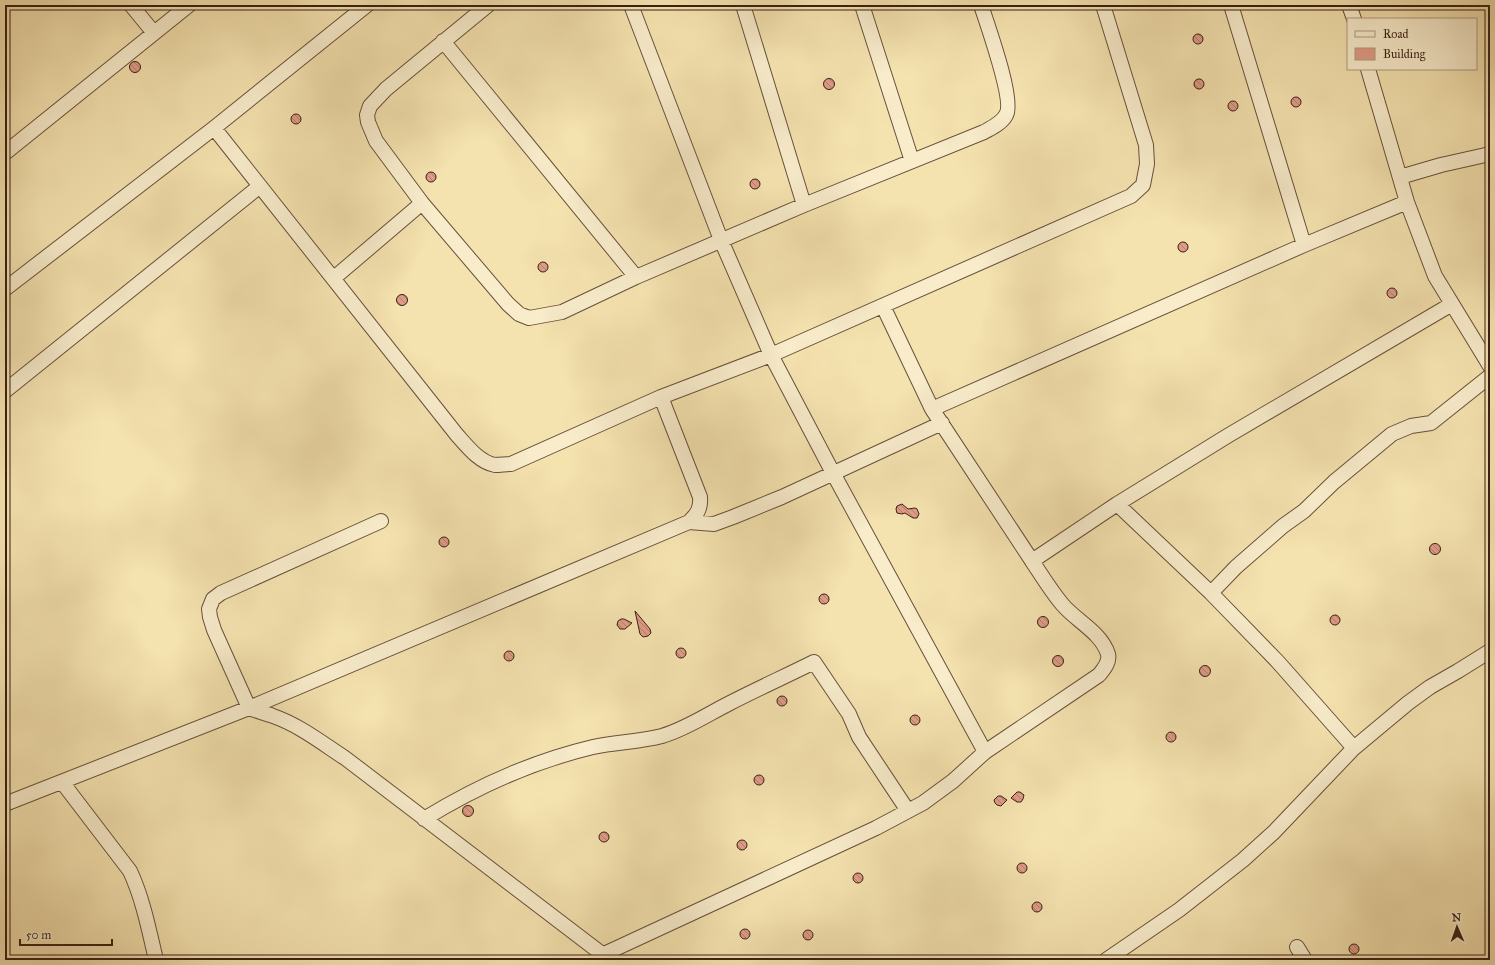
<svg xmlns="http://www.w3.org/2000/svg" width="1495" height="965" font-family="'IM FELL Great Primer',serif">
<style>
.building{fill:url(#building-back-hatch);stroke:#381f14}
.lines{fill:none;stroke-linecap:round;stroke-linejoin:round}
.minor-casing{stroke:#67503b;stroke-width:16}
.minor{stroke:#f8eccb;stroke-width:14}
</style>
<defs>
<pattern id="building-back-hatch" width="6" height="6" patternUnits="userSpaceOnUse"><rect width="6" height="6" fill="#e09c87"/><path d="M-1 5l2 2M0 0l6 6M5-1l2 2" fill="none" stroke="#b77f6d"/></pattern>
</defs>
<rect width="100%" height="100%" fill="#f4e2af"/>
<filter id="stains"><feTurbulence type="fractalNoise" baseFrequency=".005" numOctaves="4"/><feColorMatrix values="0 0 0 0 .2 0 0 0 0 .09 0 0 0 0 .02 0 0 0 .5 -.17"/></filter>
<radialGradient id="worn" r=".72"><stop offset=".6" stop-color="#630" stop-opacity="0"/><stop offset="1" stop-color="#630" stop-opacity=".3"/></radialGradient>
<!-- building -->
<path class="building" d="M1193 39a5 5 0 1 1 10 0a5 5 0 1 1-10 0Z
M129.5 67a5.5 5.5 0 1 1 11 0a5.5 5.5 0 1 1-11 0Z
M823.5 84a5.5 5.5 0 1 1 11 0a5.5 5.5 0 1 1-11 0Z
M1194 84a5 5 0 1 1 10 0a5 5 0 1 1-10 0Z
M1291 102a5 5 0 1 1 10 0a5 5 0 1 1-10 0Z
M1228 106a5 5 0 1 1 10 0a5 5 0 1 1-10 0Z
M291 119a5 5 0 1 1 10 0a5 5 0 1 1-10 0Z
M426 177a5 5 0 1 1 10 0a5 5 0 1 1-10 0Z
M750 184a5 5 0 1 1 10 0a5 5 0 1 1-10 0Z
M1178 247a5 5 0 1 1 10 0a5 5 0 1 1-10 0Z
M538 267a5 5 0 1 1 10 0a5 5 0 1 1-10 0Z
M1387 293a5 5 0 1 1 10 0a5 5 0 1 1-10 0Z
M396.5 300a5.5 5.5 0 1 1 11 0a5.5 5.5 0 1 1-11 0Z
M902,504L908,509L915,508L917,509L919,514L917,518H913L905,513L902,514L897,513L896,509L897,506Z
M439 542a5 5 0 1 1 10 0a5 5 0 1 1-10 0Z
M1429.5 549a5.5 5.5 0 1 1 11 0a5.5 5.5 0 1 1-11 0Z
M819 599a5 5 0 1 1 10 0a5 5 0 1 1-10 0Z
M635,611L650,629L651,633L648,636L643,637L640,634Z
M1330 620a5 5 0 1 1 10 0a5 5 0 1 1-10 0Z
M1037.5 622a5.5 5.5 0 1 1 11 0a5.5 5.5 0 1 1-11 0Z
M621,619H624L632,623L625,629H620L617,625L618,621Z
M676 653a5 5 0 1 1 10 0a5 5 0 1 1-10 0Z
M504 656a5 5 0 1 1 10 0a5 5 0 1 1-10 0Z
M1052.5 661a5.5 5.5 0 1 1 11 0a5.5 5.5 0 1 1-11 0Z
M1199.5 671a5.5 5.5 0 1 1 11 0a5.5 5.5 0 1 1-11 0Z
M777 701a5 5 0 1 1 10 0a5 5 0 1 1-10 0Z
M910 720a5 5 0 1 1 10 0a5 5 0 1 1-10 0Z
M1166 737a5 5 0 1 1 10 0a5 5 0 1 1-10 0Z
M754 780a5 5 0 1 1 10 0a5 5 0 1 1-10 0Z
M1017,792H1020L1024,795L1023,799L1021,802H1017L1011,798Z
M998,796H1001L1007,800L1001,806L997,805L995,803L994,800Z
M462.5 811a5.5 5.5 0 1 1 11 0a5.5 5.5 0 1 1-11 0Z
M599 837a5 5 0 1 1 10 0a5 5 0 1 1-10 0Z
M737 845a5 5 0 1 1 10 0a5 5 0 1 1-10 0Z
M1017 868a5 5 0 1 1 10 0a5 5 0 1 1-10 0Z
M853 878a5 5 0 1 1 10 0a5 5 0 1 1-10 0Z
M1032 907a5 5 0 1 1 10 0a5 5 0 1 1-10 0Z
M740 934a5 5 0 1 1 10 0a5 5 0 1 1-10 0Z
M803 935a5 5 0 1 1 10 0a5 5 0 1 1-10 0Z
M1349 949a5 5 0 1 1 10 0a5 5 0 1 1-10 0Z"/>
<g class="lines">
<defs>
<path id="minor" d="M131,5L154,33
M488,5L386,89L370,106L367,115L368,122L376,141L422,203L508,304L519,314L529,318L562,312L636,277L804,205L984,132C991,128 1002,123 1006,115C1015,101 987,24 981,5
M631,5L721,240L771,355L833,473L985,752
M743,5L804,205
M862,5L912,161
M1231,5L1304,245
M1349,5L1354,19
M443,41L636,277
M1368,69L1407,202L1435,276L1490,366
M214,128L457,435C467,446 479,462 495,465C500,465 506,464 511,464L661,397L771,355L1131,196L1143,185L1147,164L1146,145L1103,5
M5,153L189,5
M1400,177L1441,165L1490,154
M334,278L422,203
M5,289L214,128L367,5
M883,306L932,409L1304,245L1407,202
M5,391L260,186
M932,409L1032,561L1117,504L1229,435L1452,304
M1117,504L1211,593L1278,662L1354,748
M381,521L221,593L213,599L209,609L210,617L214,630L249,708C257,711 265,713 273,716C299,725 322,743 345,758L610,960
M689,522L714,524L733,517L782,497L942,423
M1211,593L1236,567L1283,526L1304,511L1334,482L1392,434L1411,426L1431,423L1490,376
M62,782L130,871C143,899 149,930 156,960
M5,804L249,708L689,522C697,514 701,509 700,497L661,397
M424,819C476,787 534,761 593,747C616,742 639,742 662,736C686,729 708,714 730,703C757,689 786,676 814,662L849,714L859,737L908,811
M1297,947L1305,960
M604,954L876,828L923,803L953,781L985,752L1099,675C1104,669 1110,662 1108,654C1101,632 1076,621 1062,604C1051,591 1042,576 1032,561
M1106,960L1179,910L1243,860L1274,832L1354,748L1408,703L1430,687L1458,671L1490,651"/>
</defs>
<!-- minor casing -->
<use href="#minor" class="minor-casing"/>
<!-- minor -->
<use href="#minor" class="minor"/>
</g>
<!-- margin -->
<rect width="1495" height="965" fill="none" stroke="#f4e2af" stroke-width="20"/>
<rect x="6" y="6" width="1483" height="953" fill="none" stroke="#381f14" stroke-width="2"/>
<rect x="10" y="10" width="1475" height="945" fill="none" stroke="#381f14"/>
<!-- legend -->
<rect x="1347" y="18" width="130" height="52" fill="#f8eccb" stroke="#ab9a82"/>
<rect x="1355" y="31" width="20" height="6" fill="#f8eccb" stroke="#ab9a82"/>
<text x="1383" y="38" font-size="12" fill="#381f14">Road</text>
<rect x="1355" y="48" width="20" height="12" fill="#e09c87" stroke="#ab9a82"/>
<text x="1383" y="58" font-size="12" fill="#381f14">Building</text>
<!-- north arrow -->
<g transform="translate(1457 927) rotate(358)" stroke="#f8eccb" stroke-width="3" paint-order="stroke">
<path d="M0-3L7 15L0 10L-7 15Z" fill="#381f14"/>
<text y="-6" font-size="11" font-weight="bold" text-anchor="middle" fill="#381f14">N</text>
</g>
<!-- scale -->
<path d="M20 939v6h92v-6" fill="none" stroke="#381f14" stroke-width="2"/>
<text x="26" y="939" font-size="12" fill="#381f14" stroke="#f8eccb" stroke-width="3" paint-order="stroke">50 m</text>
<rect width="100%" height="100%" filter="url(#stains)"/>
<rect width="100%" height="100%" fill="url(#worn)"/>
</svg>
